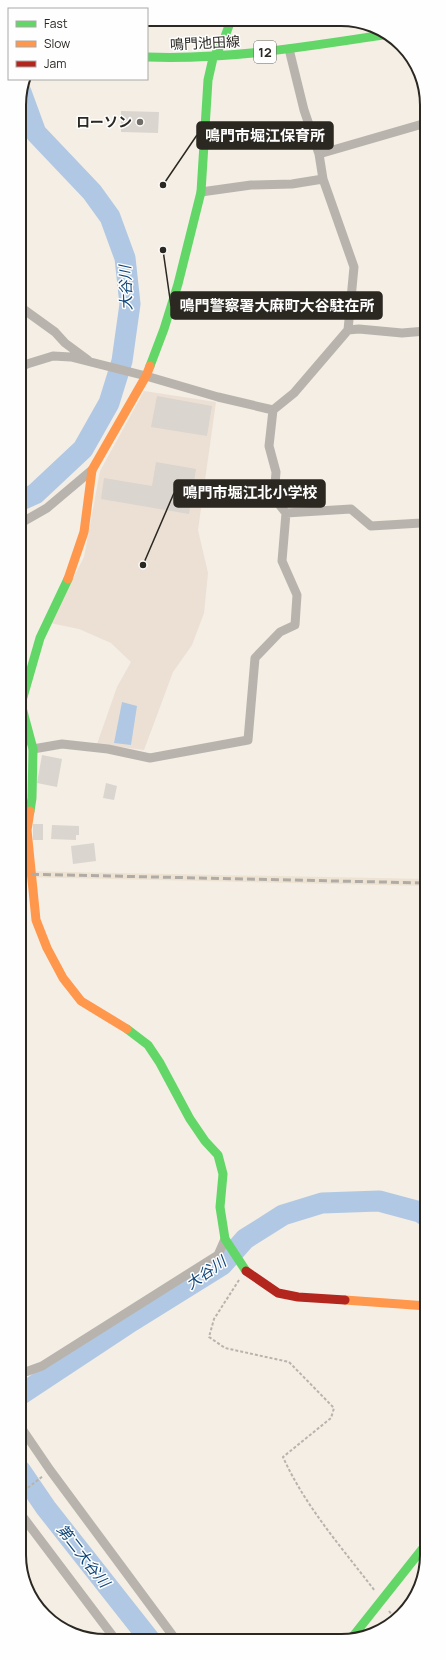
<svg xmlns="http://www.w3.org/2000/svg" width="446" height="1660" font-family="Manrope,'Noto Sans JP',sans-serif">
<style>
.built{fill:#eee3d3}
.education{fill:#ece0d4}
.water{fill:#b0c8e3}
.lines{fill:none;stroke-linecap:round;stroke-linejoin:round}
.river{stroke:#b0c8e3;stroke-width:21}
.building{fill:#dad5ce}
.path{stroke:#b8b3ad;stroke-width:2;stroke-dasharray:3 2;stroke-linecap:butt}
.street{stroke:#b8b4ad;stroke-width:9}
.fast{stroke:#63d668;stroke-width:9}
.slow{stroke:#ff974d;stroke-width:9}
.jam{stroke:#b3261e;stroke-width:9}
.rail{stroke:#b0aca5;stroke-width:3;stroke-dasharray:8 4;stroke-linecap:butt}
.poi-dot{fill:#716d66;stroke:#fefefe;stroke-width:1.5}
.labels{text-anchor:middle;stroke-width:3;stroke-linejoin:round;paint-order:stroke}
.shield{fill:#fefefe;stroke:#6a6864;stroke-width:1}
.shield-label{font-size:13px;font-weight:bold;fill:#2b2822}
.street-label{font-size:14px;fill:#2b2822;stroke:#fefefe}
.poi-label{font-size:14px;font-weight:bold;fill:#2b2822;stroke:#fefefe;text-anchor:end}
.water-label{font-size:15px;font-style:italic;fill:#104679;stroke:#fefefe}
.rim{fill:none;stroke:#2b2822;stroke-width:2}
.leader{fill:none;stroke:#2b2822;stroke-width:1.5}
.callout-dot{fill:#2b2822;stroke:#fefefe;stroke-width:1.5}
.callout{fill:#2b2822;stroke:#2b2822;stroke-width:1.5}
.callout-label{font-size:15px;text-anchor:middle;font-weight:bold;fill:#fff}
</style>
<rect width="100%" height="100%" fill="#f4eee5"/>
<!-- built -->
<path class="built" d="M19,868H21V871L427,879V886L19,877Z"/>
<!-- education -->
<path class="education" d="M144,391L216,402L198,530L208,573L204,613L192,645L173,672L144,750L97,744L117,687L131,662L111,643L79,629L50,623L84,557L100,471Z"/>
<!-- water -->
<path class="water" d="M122,702L137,706L131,745L114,743Z"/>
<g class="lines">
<!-- river -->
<path class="river" d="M19,501L35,494L83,449L109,403L122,361L130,304L125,258L110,217L92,192L36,133L21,92
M20,1395L132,1321L222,1265L245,1239L283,1215L322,1203L379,1201L420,1212L427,1217
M20,1470L46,1508L150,1640"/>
</g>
<!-- building -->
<path class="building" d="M121,111L159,112L158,133L121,132Z
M157,396L212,406L207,436L151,427Z
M156,462L196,469L189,514L101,499L104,478L152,486Z
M42,755L62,759L57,787L37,783Z
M106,783L117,786L114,800L103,798Z
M19,801L29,804L27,814L19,812Z
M33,824H43V840H33Z
M52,825L79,826V835H76V840L51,839Z
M94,843L96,861L73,864L71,846Z"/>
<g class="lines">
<!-- path -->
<path class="path" d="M239,1280L214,1319L209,1337L225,1348L289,1362L334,1408L331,1418L283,1457C305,1506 342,1548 375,1591
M20,1494L43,1476
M20,1545L26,1537
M389,1611L396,1620"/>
<!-- street -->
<path class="street" d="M289,49L304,110L319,154L323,179L354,267L348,330
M319,154L426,123
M201,192L251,185L292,184L323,179
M19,306L55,332L65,343L88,360
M19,368L27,364L53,356L71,357L146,376L218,397L273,410L294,393L348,330L359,329L402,333L426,331
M286,513L351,509L371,526L421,523L426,521
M19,524L47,508L92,470
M33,749L62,744L108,749L150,758L248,740L255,658L280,632L295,625L297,595L282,561L286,513L274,498L276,472L269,446L273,410
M20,1374L42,1366L218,1255L225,1239
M20,1426L50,1470L176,1640
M20,1513L115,1639"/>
<!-- fast -->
<path class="fast" d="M147,57C227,60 304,47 383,35
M150,366L164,329L178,284L201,192L208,80L213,58L223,42L231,20
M30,811L32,798L33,749L21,704L40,638L68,579
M127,1029L148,1045L160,1063L190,1119L205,1141L218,1155L223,1174L220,1207L225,1239L246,1271
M350,1640L427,1543"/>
<!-- slow -->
<path class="slow" d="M68,579L84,532L92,470L146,376L150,366
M30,811L27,830L36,920L47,948L63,978L81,1001L127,1029
M345,1300L427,1306"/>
<!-- jam -->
<path class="jam" d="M246,1271L278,1293L298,1297L345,1300"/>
<!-- rail -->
<path class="rail" d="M19,874L427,883"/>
</g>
<!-- markers -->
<circle class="poi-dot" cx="140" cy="122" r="4"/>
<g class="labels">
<!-- shield labels -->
<rect class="shield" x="254" y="41" width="22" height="22" rx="3"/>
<g class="shield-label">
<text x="265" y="57">12</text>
</g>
<!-- street labels -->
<g class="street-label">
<text transform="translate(205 43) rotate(-3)" y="5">鳴門池田線</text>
</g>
<!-- poi labels -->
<g class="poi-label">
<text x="132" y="127">ローソン</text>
</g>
<!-- water labels -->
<g class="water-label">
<text transform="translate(126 288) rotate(-92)" y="5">大谷川</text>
<text transform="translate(206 1273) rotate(-35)" y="5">大谷川</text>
<text transform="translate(83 1556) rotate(52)" y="5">第二大谷川</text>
</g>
</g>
<!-- crop -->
<path d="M0 0H446V1660H0ZM105 26H341A79 79 0 0 1 420 105V1555A79 79 0 0 1 341 1634H105A79 79 0 0 1 26 1555V105A79 79 0 0 1 105 26Z" fill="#fefefe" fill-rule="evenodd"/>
<path class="rim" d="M105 26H341A79 79 0 0 1 420 105V1555A79 79 0 0 1 341 1634H105A79 79 0 0 1 26 1555V105A79 79 0 0 1 105 26Z"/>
<!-- callouts -->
<path class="leader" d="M163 185L197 135M163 250L171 306M143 565L174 493"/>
<g class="callout-dot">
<circle cx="163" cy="185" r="4"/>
<circle cx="163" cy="250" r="4"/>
<circle cx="143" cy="565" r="4"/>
</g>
<g class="callout">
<rect x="197" y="122" width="136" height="27" rx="4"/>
<rect x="171" y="292" width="211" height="27" rx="4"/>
<rect x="174" y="480" width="151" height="27" rx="4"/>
</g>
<g class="callout-label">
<text x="265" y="141">鳴門市堀江保育所</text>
<text x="277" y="311">鳴門警察署大麻町大谷駐在所</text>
<text x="250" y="498">鳴門市堀江北小学校</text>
</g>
<!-- legend -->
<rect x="8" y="8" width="140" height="72" fill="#fefefe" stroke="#aaa8a6"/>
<rect x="16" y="21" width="20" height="6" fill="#63d668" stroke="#aaa8a6"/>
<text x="44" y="28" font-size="12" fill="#2b2822">Fast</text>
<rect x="16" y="41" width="20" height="6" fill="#ff974d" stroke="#aaa8a6"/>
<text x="44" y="48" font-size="12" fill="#2b2822">Slow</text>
<rect x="16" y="61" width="20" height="6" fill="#b3261e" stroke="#aaa8a6"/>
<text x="44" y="68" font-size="12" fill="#2b2822">Jam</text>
</svg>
